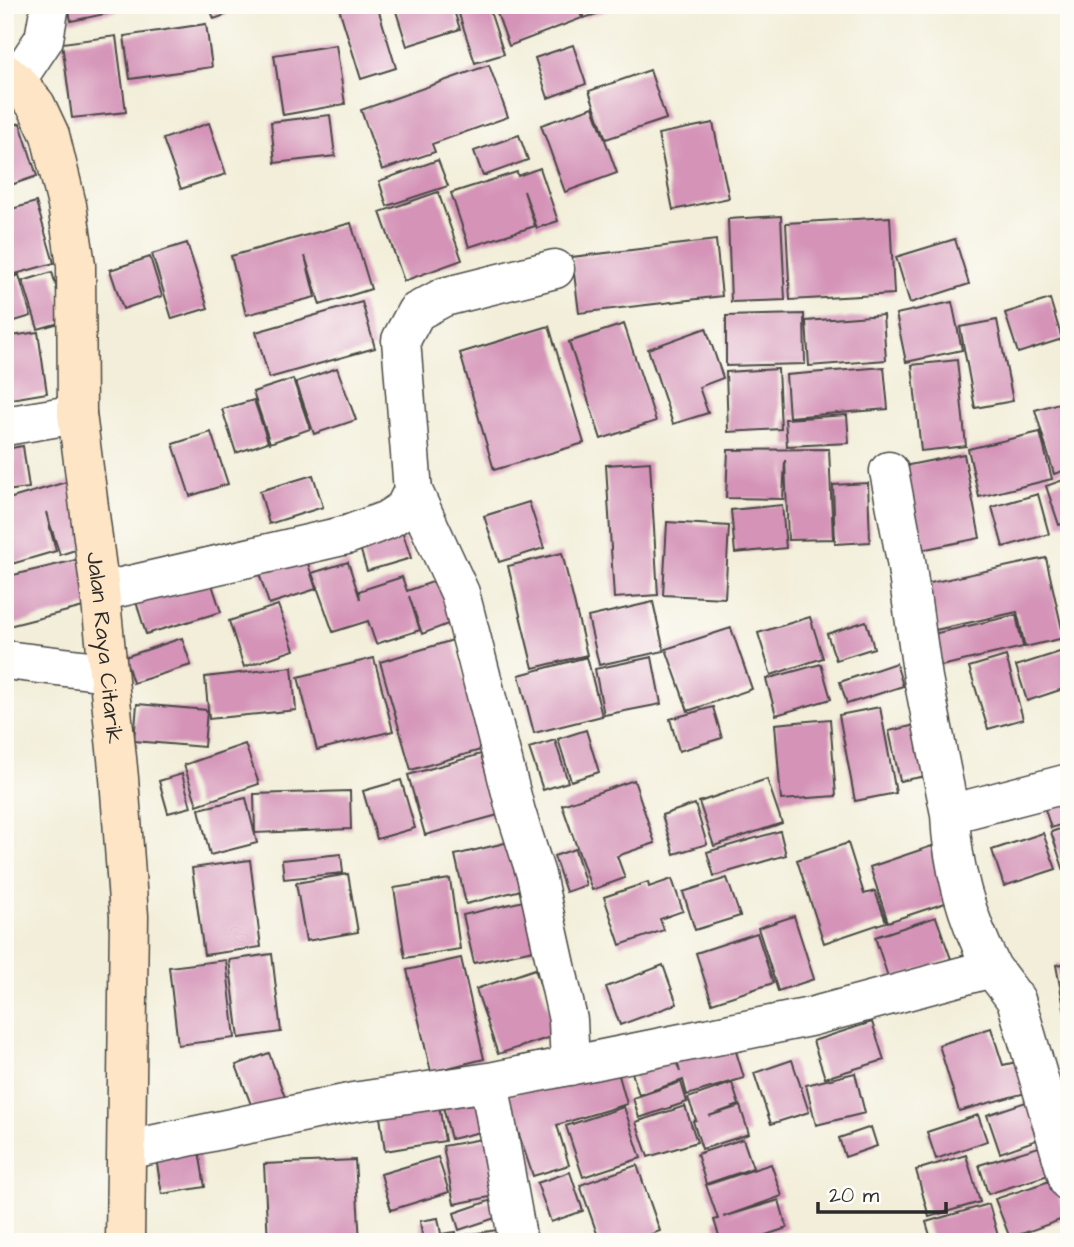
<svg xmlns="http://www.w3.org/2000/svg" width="1074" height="1247" font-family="'Architects Daughter',sans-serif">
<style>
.building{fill:#d493b7}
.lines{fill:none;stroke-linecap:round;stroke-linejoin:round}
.street-casing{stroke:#494845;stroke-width:41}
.secondary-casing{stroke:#494845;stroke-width:41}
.street{stroke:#fff;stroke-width:38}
.secondary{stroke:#fde5c5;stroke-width:38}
.labels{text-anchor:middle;stroke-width:6;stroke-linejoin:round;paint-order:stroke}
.street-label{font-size:23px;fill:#2b2b2b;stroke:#fdfcf7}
</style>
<rect width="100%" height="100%" fill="#fdfcf7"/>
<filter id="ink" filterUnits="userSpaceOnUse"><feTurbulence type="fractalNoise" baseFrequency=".0143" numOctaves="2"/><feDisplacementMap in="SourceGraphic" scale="14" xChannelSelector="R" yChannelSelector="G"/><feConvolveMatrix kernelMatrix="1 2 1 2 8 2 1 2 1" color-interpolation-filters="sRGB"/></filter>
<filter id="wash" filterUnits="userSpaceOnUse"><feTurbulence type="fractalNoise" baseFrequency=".00686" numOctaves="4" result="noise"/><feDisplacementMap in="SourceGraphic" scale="28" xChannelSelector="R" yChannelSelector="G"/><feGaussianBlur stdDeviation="1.57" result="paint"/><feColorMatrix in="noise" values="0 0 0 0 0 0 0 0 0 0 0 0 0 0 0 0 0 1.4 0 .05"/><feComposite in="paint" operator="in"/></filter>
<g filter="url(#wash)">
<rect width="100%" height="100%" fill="#f2eed9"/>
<g id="blocks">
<!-- building -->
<path class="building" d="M68,5H118L119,11L71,21Z
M209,5H250V6L214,19Z
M338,5H377L396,68L361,79Z
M394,5H452L460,29L407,46Z
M456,5H488L504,54L475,63Z
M494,5H577L582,18L509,46Z
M580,5H621V6L584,18Z
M206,24L212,67L130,79L124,36Z
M116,36L126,112L72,118L62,43Z
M336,45L345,104L283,115L274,55Z
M573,45L586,84L548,98L535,58Z
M489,65L508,117L432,144L435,152L382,170L361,110Z
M650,70L666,119L606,139L589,91Z
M593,107L617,173L565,192L541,125Z
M330,115L335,156L275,163L271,122Z
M20,123L37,176L5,187V128Z
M209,123L226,174L181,189L163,139Z
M713,123L729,198L673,210L658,134Z
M519,135L528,160L483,176L474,151Z
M438,160L448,186L387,206L379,181Z
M540,168L558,221L537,228L524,191L535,226L469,247L451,193L517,172L518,176Z
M438,192L462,260L404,281L380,212Z
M36,202L54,263L5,277V211Z
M781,216L785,300L731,302L728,219Z
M890,217L894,294L790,300L786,223Z
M351,223L371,289L320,305L305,256L315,297L246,315L231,256Z
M955,239L969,284L910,303L896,257Z
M716,240L722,296L579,313L572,257Z
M187,243L208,308L172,319L152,254Z
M150,257L162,296L123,309L110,270Z
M52,272L66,321L38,329L23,281Z
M19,275L31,316L5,324V280Z
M1050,299L1062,339L1018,353L1005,313Z
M362,302L375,348L269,378L256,332Z
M952,302L962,350L906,362L896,314Z
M804,314L805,364L726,366V316Z
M883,315L886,360L809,366L806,321Z
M997,320L1013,401L975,408L960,327Z
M624,324L656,421L601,439L569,342Z
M549,326L584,443L494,470L460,353Z
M706,328L723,378L699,387L708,413L673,424L648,349Z
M38,332L47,393L5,400V337Z
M957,360L966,446L921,451L912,365Z
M884,367L888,409L789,417L786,375Z
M337,368L356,420L314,434L296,382Z
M778,369L781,429L728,432L726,372Z
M293,379L310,429L270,443L253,392Z
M254,400L268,442L236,453L222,409Z
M1069,400V469L1054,474L1035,410Z
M847,415L849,443L787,446L785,419Z
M211,432L228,484L190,496L173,444Z
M1040,432L1052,479L979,497L968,449Z
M23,446L29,488L5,491V449Z
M829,449L833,539L788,540L785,460L783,499L726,498L728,450Z
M964,454L980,538L916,551L899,467Z
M650,462L658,595L614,598L606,465Z
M313,475L323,507L269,524L260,491Z
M1069,478V522L1059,525L1046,486Z
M73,480L93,544L60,555L46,512L56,551L5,566V500Z
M868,483L870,542L835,544L833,485Z
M1038,494L1049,534L1003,547L992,507Z
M529,502L544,548L499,562L484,516Z
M782,505L786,548L735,553L731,510Z
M667,522L729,526L725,598L663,595Z
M401,527L411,558L367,571L358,541Z
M303,548L316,589L269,604L256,564Z
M562,553L587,655L533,668L508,566Z
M84,558L95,604L5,627V577Z
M1046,558L1064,638L1025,647L1017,612L931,631L921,585Z
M348,562L360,599L359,591L402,577L407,591L441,579L456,621L422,634L409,596L420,630L376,644L368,621L333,632L312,573Z
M207,569L221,612L146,634L133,592Z
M653,602L664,651L599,665L588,617Z
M278,605L294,650L244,667L229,621Z
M1016,615L1023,647L941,666L933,634Z
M810,617L823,658L771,675L758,633Z
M866,621L874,648L836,660L827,634Z
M731,628L752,689L688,711L666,649Z
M182,638L191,665L133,683L125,657Z
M453,640L484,749L411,770L380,662Z
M1066,650L1069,657V687L1027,701L1016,666Z
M1006,656L1023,719L988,729L969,667Z
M587,657L602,716L534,733L519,675Z
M652,657L661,704L604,715L595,669Z
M374,658L393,731L317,750L298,677Z
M896,663L903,686L847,704L840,682Z
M821,664L831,699L776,715L766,679Z
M292,667L296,710L209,719L205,677Z
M137,704L207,710L204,747L134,741Z
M713,707L722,738L679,751L670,719Z
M880,707L896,793L855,801L839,715Z
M830,719L836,796L781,800L775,724Z
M916,725L926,776L900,781L889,731Z
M586,730L599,772L571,781L558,739Z
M555,740L568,782L543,790L529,748Z
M245,744L259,784L197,805L184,765Z
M481,754L498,815L425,835L408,775Z
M182,774L191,807L168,813L159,781Z
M767,779L782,823L714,846L699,802Z
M401,780L415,828L377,839L363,791Z
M634,780L655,843L617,856L625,878L592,890L562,805Z
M350,791L351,829L255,833L254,794Z
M1069,791V822L1051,828L1042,800Z
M246,798L257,843L210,855L199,809Z
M695,804L707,844L674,854L662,815Z
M1069,826V883H1068L1051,832Z
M780,831L786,855L714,876L707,852Z
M1043,833L1056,869L1004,886L992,850Z
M509,842L521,890L466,904L455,855Z
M848,843L864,894L875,891L886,922L824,943L797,860Z
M932,846L951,901L888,922L870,867Z
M575,849L586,885L566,892L554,856Z
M341,854L343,873L284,879L282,860Z
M250,860L261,947L204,955L192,868Z
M348,874L358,932L306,941L296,883Z
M727,878L740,916L695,930L683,892Z
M450,879L460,949L405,958L394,888Z
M672,879L683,911L660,919L664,930L620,945L604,897L648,882L649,887Z
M528,900L538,949L474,963L463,915Z
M794,916L814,979L778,991L758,928Z
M936,917L951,959L889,980L875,937Z
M757,933L773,983L712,1003L696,953Z
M272,954L281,1032L239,1038L229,960Z
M461,958L484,1059L431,1072L407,970Z
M226,960L235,1038L178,1045L169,967Z
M1069,963V1012L1065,1013L1056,965Z
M663,965L677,1004L620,1025L606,987Z
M535,969L557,1035L498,1054L476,989Z
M872,1022L884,1060L825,1078L813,1041Z
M991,1028L1003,1065L1021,1061L1029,1092L959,1111L939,1045Z
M732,1038L744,1078L687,1095L683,1080L639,1095L630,1066L673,1052L680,1072L675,1055Z
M269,1053L287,1103L255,1115L236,1065Z
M792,1060L809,1112L771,1124L754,1073Z
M615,1061L627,1104L557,1125L569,1165L533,1176L506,1096Z
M855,1073L865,1113L816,1125L806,1085Z
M681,1082L687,1102L639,1118L633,1098Z
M732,1083L739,1105L709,1116L740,1106L749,1134L702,1149L693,1121L696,1120L688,1098Z
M483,1085L493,1129L451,1139L440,1095Z
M437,1093L445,1141L385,1151L378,1103Z
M1035,1099L1048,1136L1000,1153L987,1115Z
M685,1106L697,1142L648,1157L636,1122Z
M624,1107L641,1158L583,1177L566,1126Z
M978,1115L987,1141L936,1159L927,1132Z
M871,1127L877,1146L845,1157L839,1138Z
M493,1137L505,1194L454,1204L443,1146Z
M743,1139L753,1168L706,1184L697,1154Z
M1049,1144L1058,1172L988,1194L979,1165Z
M198,1145L205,1187L162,1194L155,1152Z
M966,1155L980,1202L929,1217L916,1170Z
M438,1157L449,1192L391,1210L381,1174Z
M355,1160L360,1242H268L264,1164Z
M771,1164L782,1196L723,1217L779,1200L787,1228L744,1242H721L714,1220L718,1219L706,1185Z
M637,1165L660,1231L630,1242H600L580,1185Z
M570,1172L583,1211L551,1222L537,1183Z
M1053,1180L1066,1218L1010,1238L995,1199Z
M501,1197L507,1214L459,1230L454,1213Z
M989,1204L998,1236L976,1242H932L926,1222Z
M438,1218L441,1234L456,1232L457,1242H423L420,1221Z
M510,1228L512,1242H466L465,1235Z"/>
</g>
</g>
<g filter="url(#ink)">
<use href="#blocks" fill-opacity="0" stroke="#494845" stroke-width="2"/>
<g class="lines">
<defs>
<path id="street" d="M16,81L44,39L50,5
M5,426L77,414
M889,471L906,561L923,678L950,814C952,869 967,919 992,968
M413,491L460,593L516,812L536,875L568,1020L570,1066
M100,592L347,535L387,520L404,509L413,491L401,340L416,312L444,297L555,269
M5,660L107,672
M950,814L1069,783
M489,1082L518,1242
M127,1150L353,1102L489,1082L810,1017L992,968L1016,1000L1069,1182"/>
<g id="secondary">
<path id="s1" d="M5,73L16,81L36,105L50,135L67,205L76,265L77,414L100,592L119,778L129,916L125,1242"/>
</g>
</defs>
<!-- street casing -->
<use href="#street" class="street-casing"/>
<!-- secondary casing -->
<use href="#secondary" class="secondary-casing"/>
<!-- street -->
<use href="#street" class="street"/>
<!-- secondary -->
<use href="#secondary" class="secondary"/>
</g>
</g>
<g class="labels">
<!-- street labels -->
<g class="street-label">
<text dy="8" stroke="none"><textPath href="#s1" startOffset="595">Jalan Raya Citarik</textPath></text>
</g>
</g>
<!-- margin -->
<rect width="1074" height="1247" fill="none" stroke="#fdfcf7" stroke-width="28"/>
<!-- scale -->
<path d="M818 1202v10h128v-10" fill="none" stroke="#2b2b2b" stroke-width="3.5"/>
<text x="829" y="1202" font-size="21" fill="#2b2b2b" stroke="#fdfcf7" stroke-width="5" paint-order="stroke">20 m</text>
</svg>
